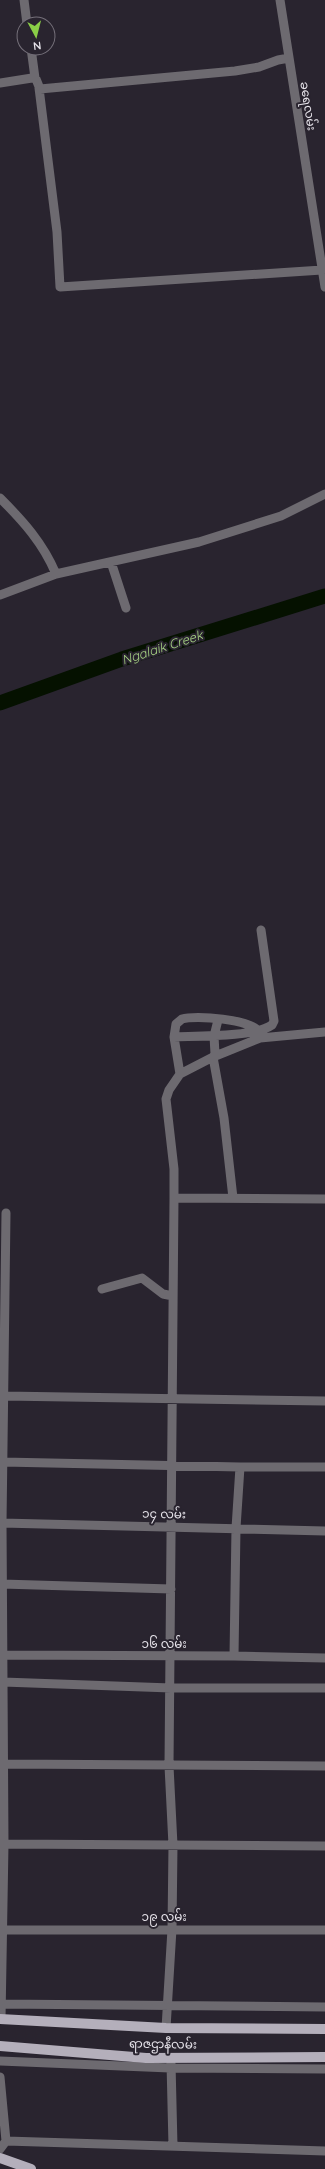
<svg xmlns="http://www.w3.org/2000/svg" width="325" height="2169" font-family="Quicksand,'Noto Sans Myanmar',sans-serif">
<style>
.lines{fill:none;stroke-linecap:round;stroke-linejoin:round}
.river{stroke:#051100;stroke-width:15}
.minor{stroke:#6d6a70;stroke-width:9}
.major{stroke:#b4afbb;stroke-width:10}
.labels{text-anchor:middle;stroke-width:4;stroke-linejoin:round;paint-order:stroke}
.street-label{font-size:12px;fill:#e6e3ea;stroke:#29242f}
.water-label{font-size:13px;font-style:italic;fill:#a9d685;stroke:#29242f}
</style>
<rect width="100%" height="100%" fill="#29242f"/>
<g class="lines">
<!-- river -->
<path class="river" d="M0,703L122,659L325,596"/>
<!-- minor -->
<path class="minor" d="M24,0L27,24
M280,0L325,287
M31,48L35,78
M0,83L32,78L36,79L40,89L235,71L259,67L278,60L289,58
M39,88L57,232L60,287L322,270
M0,498C23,521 43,543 56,574
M111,562L126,608
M0,595L56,574L199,542L281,516L325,494
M218,1020L214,1036L215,1054L213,1057L224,1118L233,1198
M174,1037C197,1036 255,1037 272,1025L274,1021L261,930
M180,1074L174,1037L176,1024L182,1019C195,1015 252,1019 259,1032
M174,1198L325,1199
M102,1289L142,1278L163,1294L173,1296
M4,1396L325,1401
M3,1462L240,1467H325
M2,1523L325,1531
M2,1584L171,1589
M4,1655L234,1656L325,1658
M234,1656L236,1528L240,1467
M3,1682L171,1688H325
M3,1764L325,1766
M4,1844L325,1846
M3,1930H325
M1,2004L325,2007
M1,2019L4,1844L2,1523L6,1213
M166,2028L172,1929L173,1845L169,1766L174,1198V1169L166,1099L169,1090L180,1074L213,1057L260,1038L325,1032
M0,2061L170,2068L325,2069
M171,2063L173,2146
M0,2077L6,2141L0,2149
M6,2141L325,2151"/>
<!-- major -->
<path class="major" d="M0,2019L166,2028L325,2029
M0,2046L146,2058L325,2057
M0,2158L31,2169"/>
</g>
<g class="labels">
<!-- street labels -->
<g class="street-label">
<text transform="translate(308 106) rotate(81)" y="4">ခရေလမ်း</text>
<text transform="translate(164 1514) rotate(1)" y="4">၁၄ လမ်း</text>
<text x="164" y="1648">၁၆ လမ်း</text>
<text x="164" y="1921">၁၉ လမ်း</text>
<text transform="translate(163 2044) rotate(1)" y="4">ရာဇဌာနီလမ်း</text>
</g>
<!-- water labels -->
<g class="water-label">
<text transform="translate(162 647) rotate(-18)" y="5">Ngalaik Creek</text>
</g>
</g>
<!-- north arrow -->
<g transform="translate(36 36) rotate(173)"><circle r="19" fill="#29242f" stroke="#75707a"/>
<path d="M0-3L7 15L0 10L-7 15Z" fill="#8ace47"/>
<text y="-6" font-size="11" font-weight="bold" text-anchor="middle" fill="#e6e3ea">N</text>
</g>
</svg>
